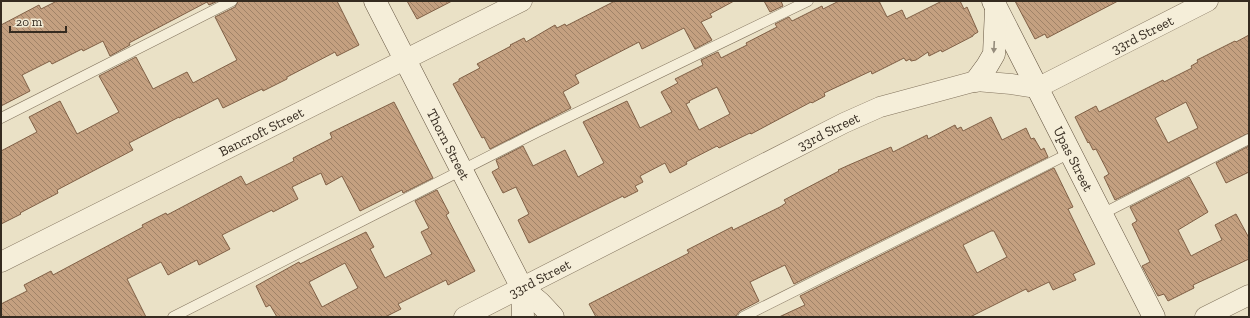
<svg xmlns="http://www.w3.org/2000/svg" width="1250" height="318" font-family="'Zilla Slab',serif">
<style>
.building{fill:url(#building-back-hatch);stroke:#806046;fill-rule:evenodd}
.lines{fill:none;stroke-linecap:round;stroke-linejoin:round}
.lane-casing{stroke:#83745e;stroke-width:11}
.street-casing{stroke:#83745e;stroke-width:21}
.secondary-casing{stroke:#655541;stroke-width:23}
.lane{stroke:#f5eed9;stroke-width:10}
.street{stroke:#f5eed9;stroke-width:20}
.secondary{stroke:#f5eed9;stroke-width:22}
.oneway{fill:#958c7c}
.labels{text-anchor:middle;stroke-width:3;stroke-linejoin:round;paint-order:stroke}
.street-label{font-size:14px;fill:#352b20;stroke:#f2ebd5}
</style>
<defs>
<pattern id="building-back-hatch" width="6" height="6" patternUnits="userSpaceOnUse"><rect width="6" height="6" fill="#c4a080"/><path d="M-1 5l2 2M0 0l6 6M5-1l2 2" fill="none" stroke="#a08368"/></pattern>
</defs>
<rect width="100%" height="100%" fill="#eae1c6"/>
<!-- building -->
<path class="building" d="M57,1H218L209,5L207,2L129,43L130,45L110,56L103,41L83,51L82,49L52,64L50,61L22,75L30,91L1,106V25L39,5L41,9Z
M238,1H337L359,45L337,56L335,52L287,77V79L263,91L262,89L223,108L218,98L179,118V117L129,143L133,150L57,190L58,193L20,213L21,214L1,224V151L37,132L29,117L60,101L77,134L119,112L99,76L136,57L153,89L187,72L193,83L237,60L215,17L235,7Z
M407,1H452L417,19Z
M615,1H734L710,14L712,17L701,22L712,40L695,49L684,28L642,49L639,42L575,75L579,83L563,92L571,108L490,149L484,137L482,138L453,84L459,81V79L480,68L477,64L511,46L510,45L524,38L526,42L555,25L557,28L565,24L566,26Z
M764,1H781L783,6L770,12Z
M839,1H879L887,17L902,10L906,19L942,1H960L964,9L967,7L978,32L973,35V36L942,52L941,50L929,56L928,52L916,60L911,61L910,59L906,61L904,58L872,74L871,71L824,93L825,96L812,103L811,102L751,134L750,133L719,148L717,146L686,162L687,164L670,173L665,163L640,176L643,182L635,186L638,191L624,198L623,196L529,243L518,220L529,214L516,187L503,193L492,172L499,168L496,160L523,146L533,166L565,150L578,177L604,163L583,122L627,101L640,128L672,112L661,92L678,83L675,79L703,65L701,60L718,52L721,58L747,45L746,43L777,27L775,24L789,17L792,21L822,6L823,9ZM717,87L730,114L699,130L686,104L690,102L689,101Z
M1015,1H1118L1047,38L1045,34L1035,39Z
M1249,35V133L1115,200L1104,177L1109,174L1096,149L1093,150L1089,142L1088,143L1075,117L1096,106L1099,112L1163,80L1164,82L1192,68L1191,66L1198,62L1197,60L1235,41L1236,42ZM1186,102L1198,128L1168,143L1155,118Z
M394,102L433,178L403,193L402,190L360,211L342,176L326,185L321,173L292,187L298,199L273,212L272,210L222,235L230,249L199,265L197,260L168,275L161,262L127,279L146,317H1V304L27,291L24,285L51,271L53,275L143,227L142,225L166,213L167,215L241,176L246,185L294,161L293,158L332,138L330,133Z
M991,117L1002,140L1026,128L1031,139L1034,138L1041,150L1044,148L1048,157L794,284L785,265L750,282L759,301L740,311L735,317H596L589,304L689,253L687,250L732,227L733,230L780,207L786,203L784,200L839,171L838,170L849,165L891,147L893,152L927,135L928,139L955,125L957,129L961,127L963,131Z
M1249,146V172L1226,183L1216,163Z
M1054,168L1073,207L1068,209L1095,264L1073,274L1076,280L1053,290L1049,282L1028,292L1026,289L970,317H779L805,305L800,296ZM991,231H994L1007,257L977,273L963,245Z
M1189,177L1208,212L1178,230L1191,256L1222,240L1215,225L1236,214L1249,238V259L1193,285L1194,288L1168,301L1164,294L1158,296L1142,266L1150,262L1132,224L1137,221L1130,207Z
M437,190L449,213L446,215L475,271L448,285L446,280L398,304L401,309L385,317H277L270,305L266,307L256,286L299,262L300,264L366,232L374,247L370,249L385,278L432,254L421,232L429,228L415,201ZM345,263L358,288L322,307L309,282Z"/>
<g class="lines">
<defs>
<path id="lane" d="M1,118L232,1
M1102,214L1249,139
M173,317L537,132L808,1
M743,317L1070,153"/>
<g id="street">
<path id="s1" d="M1,262L522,1"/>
<path id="s2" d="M464,317L844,123L880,107L976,81L1011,84L1037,88L1208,1"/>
<path d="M1205,317L1249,295"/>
</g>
<g id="secondary">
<path id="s3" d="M375,1L522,288L540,303L553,317"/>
<path id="s4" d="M993,1L1154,317"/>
<path d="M976,81L987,66L994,54L996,9"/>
<path d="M522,288L523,317"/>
</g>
</defs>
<!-- lane casing -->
<use href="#lane" class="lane-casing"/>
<!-- street casing -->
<use href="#street" class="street-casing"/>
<!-- secondary casing -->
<use href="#secondary" class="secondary-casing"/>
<!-- lane -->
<use href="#lane" class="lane"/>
<!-- street -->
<use href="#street" class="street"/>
<!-- secondary -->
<use href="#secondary" class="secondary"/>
</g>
<!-- one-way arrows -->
<defs><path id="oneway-solid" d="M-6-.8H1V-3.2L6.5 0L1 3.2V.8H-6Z"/></defs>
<use class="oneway" href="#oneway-solid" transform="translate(994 47) rotate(93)"/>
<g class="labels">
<!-- street labels -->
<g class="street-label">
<text dy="5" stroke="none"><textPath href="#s2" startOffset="745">33rd Street</textPath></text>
<text dy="5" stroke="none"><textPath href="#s1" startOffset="291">Bancroft Street</textPath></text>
<text dy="5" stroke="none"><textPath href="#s2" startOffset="409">33rd Street</textPath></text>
<text dy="5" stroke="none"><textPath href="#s3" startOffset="161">Thorn Street</textPath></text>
<text dy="5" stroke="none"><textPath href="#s4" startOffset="177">Upas Street</textPath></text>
<text dy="5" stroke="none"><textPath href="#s2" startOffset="85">33rd Street</textPath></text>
</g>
</g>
<!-- border -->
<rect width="1250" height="318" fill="none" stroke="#352b20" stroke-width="4"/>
<!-- scale -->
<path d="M10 26v6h56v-6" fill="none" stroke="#352b20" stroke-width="2"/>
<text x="16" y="26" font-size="12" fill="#352b20" stroke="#f2ebd5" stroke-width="3" paint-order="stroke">20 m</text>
</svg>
